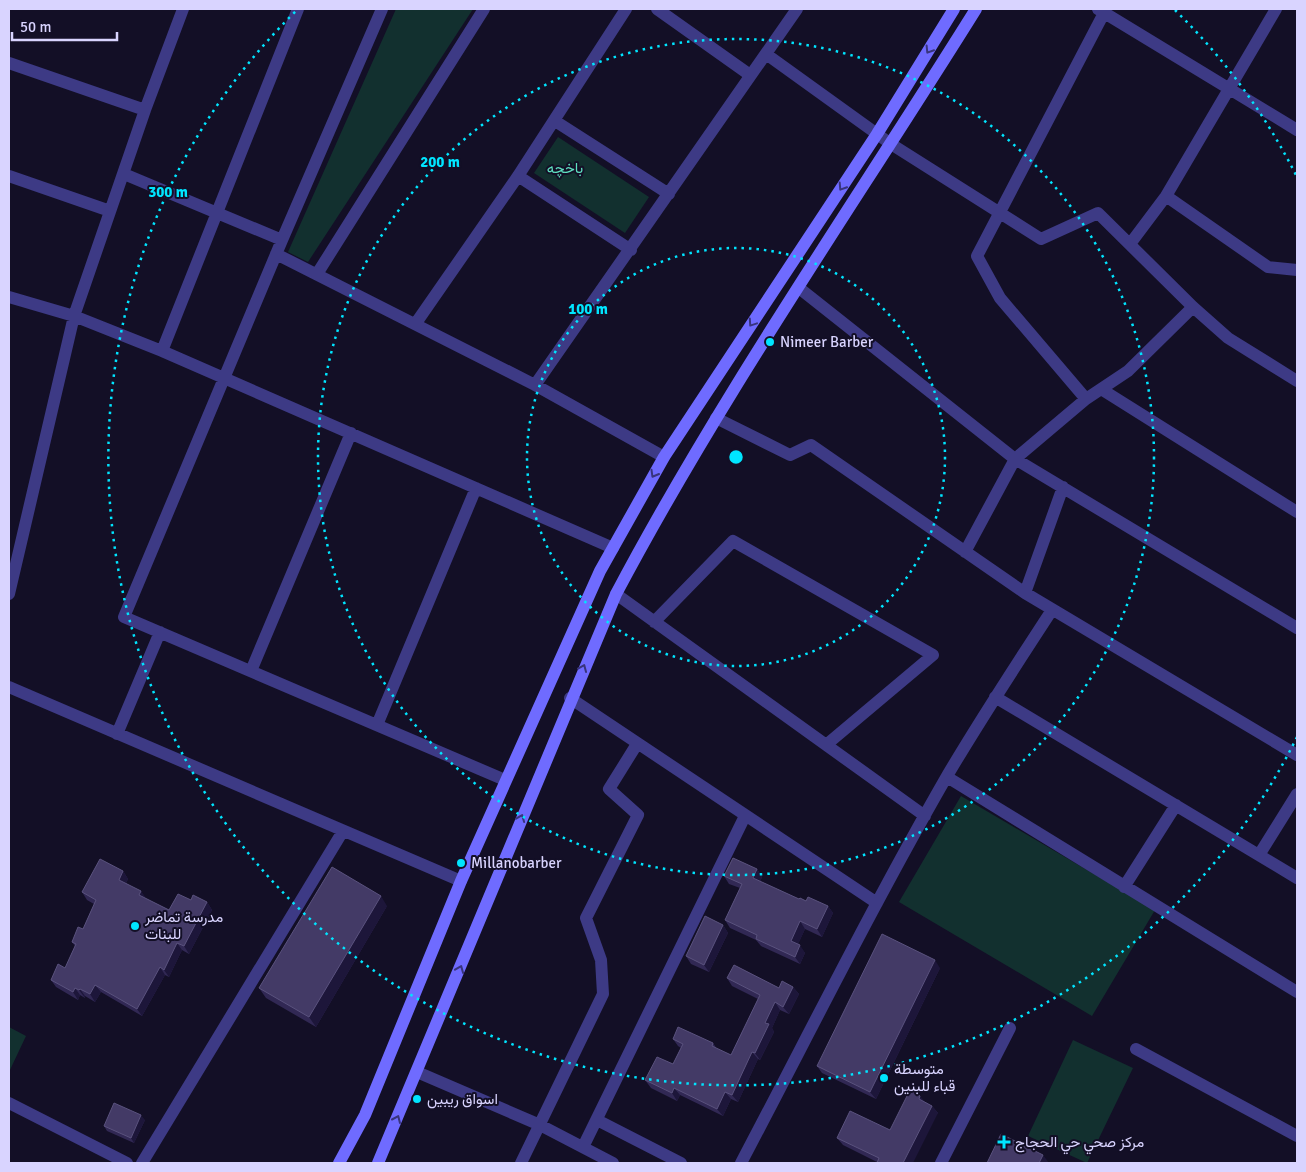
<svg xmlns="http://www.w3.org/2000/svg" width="1306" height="1172" font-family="Signika,Vazirmatn,sans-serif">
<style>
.green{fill:#12302f}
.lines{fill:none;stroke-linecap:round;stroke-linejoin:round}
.minor{stroke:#3d3a85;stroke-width:12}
.secondary{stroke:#6f6bff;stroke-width:12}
.wall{fill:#312854}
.shaded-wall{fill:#1d163a}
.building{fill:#433a66;stroke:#5a527e}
.oneway{stroke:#38347d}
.ring{fill:none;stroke:#00e5ff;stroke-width:2.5;stroke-dasharray:2.5 5}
.poi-dot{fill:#00e5ff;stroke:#130f26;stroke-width:2}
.labels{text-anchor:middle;stroke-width:4;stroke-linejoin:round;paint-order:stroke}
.park-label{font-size:15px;fill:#5fe0c0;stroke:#130f26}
.poi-label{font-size:15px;fill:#d9d4ff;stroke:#130f26;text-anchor:start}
.centre{fill:#00e5ff;stroke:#130f26;stroke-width:2.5}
.ring-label{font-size:15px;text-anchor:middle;font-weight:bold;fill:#00e5ff;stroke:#130f26;stroke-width:4;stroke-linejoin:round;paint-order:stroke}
</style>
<rect width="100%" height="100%" fill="#130f26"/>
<!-- green -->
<path class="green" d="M396,9H473L308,262L288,252Z
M558,137L649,197L625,233L534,173Z
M961,796L1155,910L1092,1016L899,902Z
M9,1027L26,1036L9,1072Z
M1073,1040L1133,1068L1087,1163L1028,1136Z"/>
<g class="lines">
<!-- minor -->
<path class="minor" d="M382,9L282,240L124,617L505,780
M657,9L750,75
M1098,9L1297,130
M766,54L891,144L1041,239L1098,213L1193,307L1228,338L1297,381
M9,63L145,110
M555,121L669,194
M124,174L282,240
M9,176L110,211
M518,176L631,250
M1166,196L1268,267L1297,270
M1130,244L1166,196L1276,9
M276,254L535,385L664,457
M317,274L484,9
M799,288L1015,459L1297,628
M9,297L74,316L162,351L613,548
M416,323L518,176L626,9
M162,351L298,9
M535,385L797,9
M1101,389L1297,512
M1086,399L1000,298L977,256L1104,13
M716,418L790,455L811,445L1025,593
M1063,487L1025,593L1297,755
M965,552L1015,459L1086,399L1128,371L1193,307
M9,594L74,316L145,110L183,9
M616,594L925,816
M654,622L733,541L933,655L826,745
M251,671L351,433
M9,687L461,881
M995,697L1297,878
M570,698L877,903
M377,725L476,488
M117,734L160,632
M947,777L1297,992
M1259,855L1297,794
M1124,887L1176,805
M1136,1049L1297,1136
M417,1072L540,1125L613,1163
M9,1103L127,1163
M597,1120L681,1163
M583,1147L745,816
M142,1163L343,831
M521,1163L603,994L601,960L586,918L638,815L609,789L637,744
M741,1163C809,1034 874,903 947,776C980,720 1016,665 1052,610
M941,1163L1010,1028"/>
<!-- secondary -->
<path class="secondary" d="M339,1163L365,1115L461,881L600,571L664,457L877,134L954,9
M378,1163L616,594C723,392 855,203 976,9"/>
</g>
<!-- wall -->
<path class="wall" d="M757,869L762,877L760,882L799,899L828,906L833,913L822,937L805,929L798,944L805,953L800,964L761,946L756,940L730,928L725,920L740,888L729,884L724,876Z
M123,871L128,879L126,883L146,899L169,910L191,900L207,902L212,910L189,954L182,950L169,977L165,975L142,1016L101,992L95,1002L85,996V998L80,995L78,1000L56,987L51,980L65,968L75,946L72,942L83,929L94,904L87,900L82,892Z
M387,906L316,1027L266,998L259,988Z
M723,925L728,933L709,972L691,964L686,956Z
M940,968L876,1099L822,1073L817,1066Z
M727,978L779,988L793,987L799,994L789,1014L780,1010L772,1028L774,1032L760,1060L758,1059L738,1102L731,1099L723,1116L680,1095L677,1101L651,1088L645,1080L673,1064L681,1048L678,1046L673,1039L713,1043L717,1049L731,1055L758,999L732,986Z
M925,1102L932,1106L938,1113L877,1162L843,1145L837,1138L890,1130Z
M145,1120L134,1143L107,1131L104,1126Z"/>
<!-- shaded-wall -->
<path class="shaded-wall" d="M757,869L762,877L758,886L753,878Z
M123,871L128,879L124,887L119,880Z
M141,891L146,898L139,895Z
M381,896L387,906L316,1027L309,1017Z
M207,902L212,910L189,954L184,946Z
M828,906L833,913L822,937L817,929Z
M800,921L805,929L796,949L791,941Z
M723,925L728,933L709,972L704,965Z
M177,943L182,950L169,977L164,970Z
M800,945L805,953L800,964L795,957Z
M935,960L940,968L876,1099L870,1092Z
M160,967L165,975L142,1016L137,1009Z
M95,985L101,992L95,1002L90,994Z
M793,987L799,994L789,1014L783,1007Z
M75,988L80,995L78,1000L73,992Z
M80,989L85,996V998L79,990Z
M775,1002L780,1010L772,1028L774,1032L760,1060L755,1053L765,1023Z
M752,1052L758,1059L738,1102L732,1095Z
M674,1088L680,1095L677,1101L672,1093Z
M725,1092L731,1099L723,1116L717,1109Z
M920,1096L926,1103L919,1099Z
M932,1106L938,1113L913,1163H903Z
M141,1115L145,1120L134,1143L131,1138Z
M1043,1155L1049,1163H1039Z"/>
<!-- building -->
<path class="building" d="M733,858L757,869L753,878L799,899L800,898L806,901L808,897L828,906L817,929L800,921L791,941L800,945L795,957L756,939L757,935L725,920L742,884L724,876Z
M100,859L123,871L119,880L141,891L139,895L169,910L178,894L191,900L193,895L207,902L184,946L177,943L164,970L160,967L137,1009L95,985L90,994L80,989L79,990L75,988L73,992L51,980L58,964L65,968L76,944L72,942L78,927L83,929L96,900L82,892Z
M332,867L381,896L309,1017L259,988Z
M705,916L723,925L704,965L686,956Z
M882,934L935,960L870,1092L817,1066Z
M734,965L779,988L782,981L793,987L783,1007L775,1002L765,1023L769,1024L755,1053L752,1052L732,1095L725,1092L717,1109L674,1088L672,1093L645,1080L657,1057L673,1064L683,1044L673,1039L678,1027L713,1043L712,1046L731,1055L760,995L727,978Z
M910,1090L920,1096L919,1099L932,1106L903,1163H877L879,1158L837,1138L850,1111L890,1130Z
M114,1103L141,1115L131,1138L104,1126Z
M1001,1134L1043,1155L1039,1163H987Z"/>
<!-- one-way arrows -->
<defs><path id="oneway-chevron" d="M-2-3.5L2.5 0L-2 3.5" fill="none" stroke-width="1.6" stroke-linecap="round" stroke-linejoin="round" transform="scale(1.25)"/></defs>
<g class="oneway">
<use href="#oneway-chevron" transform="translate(929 50) rotate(122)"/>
<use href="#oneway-chevron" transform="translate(842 187) rotate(123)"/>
<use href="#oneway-chevron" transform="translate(752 323) rotate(124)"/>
<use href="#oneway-chevron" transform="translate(654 474) rotate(120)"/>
<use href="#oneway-chevron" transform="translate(583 668) rotate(-67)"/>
<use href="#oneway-chevron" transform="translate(521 818) rotate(-68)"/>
<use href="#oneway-chevron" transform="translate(460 969) rotate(-68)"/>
<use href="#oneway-chevron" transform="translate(397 1119) rotate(-66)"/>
</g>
<!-- distance rings -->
<g class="ring">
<circle cx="736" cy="457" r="209"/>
<circle cx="736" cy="457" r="418"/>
<path d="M1297 737A627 627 0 1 1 297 10M1175 10A627 627 0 0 1 1297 177"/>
</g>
<!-- markers -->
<g class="poi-dot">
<circle cx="770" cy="342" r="5"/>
<circle cx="461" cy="863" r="5"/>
<circle cx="135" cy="926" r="5"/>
<circle cx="884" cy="1078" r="5"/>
<circle cx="417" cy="1099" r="5"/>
<path d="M1001.5 1134.5h5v5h5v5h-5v5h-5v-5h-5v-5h5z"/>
</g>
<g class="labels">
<!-- park labels -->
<g class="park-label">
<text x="565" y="173">باخچە</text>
</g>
<!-- poi labels -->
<g class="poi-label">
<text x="780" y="347">Nimeer Barber</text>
<text x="471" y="868">Millanobarber</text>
<text x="145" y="922">مدرسة تماضر<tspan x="145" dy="17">للبنات</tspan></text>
<text x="894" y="1074">متوسطة<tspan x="894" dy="17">قباء للبنين</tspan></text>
<text x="427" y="1104">اسواق ريبين</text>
<text x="1015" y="1147">مركز صحي حي الحجاج</text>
</g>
</g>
<circle cx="736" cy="457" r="8" class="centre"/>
<g class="ring-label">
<text x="440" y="167">200 m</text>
<text x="168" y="197">300 m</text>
<text x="588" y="314">100 m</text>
</g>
<!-- border -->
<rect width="1306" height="1172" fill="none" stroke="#d9d4ff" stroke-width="20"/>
<!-- scale -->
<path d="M12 32v8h105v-8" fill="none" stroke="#d9d4ff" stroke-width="2.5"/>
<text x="20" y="32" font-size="15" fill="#d9d4ff" stroke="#130f26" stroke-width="4" paint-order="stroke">50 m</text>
</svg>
